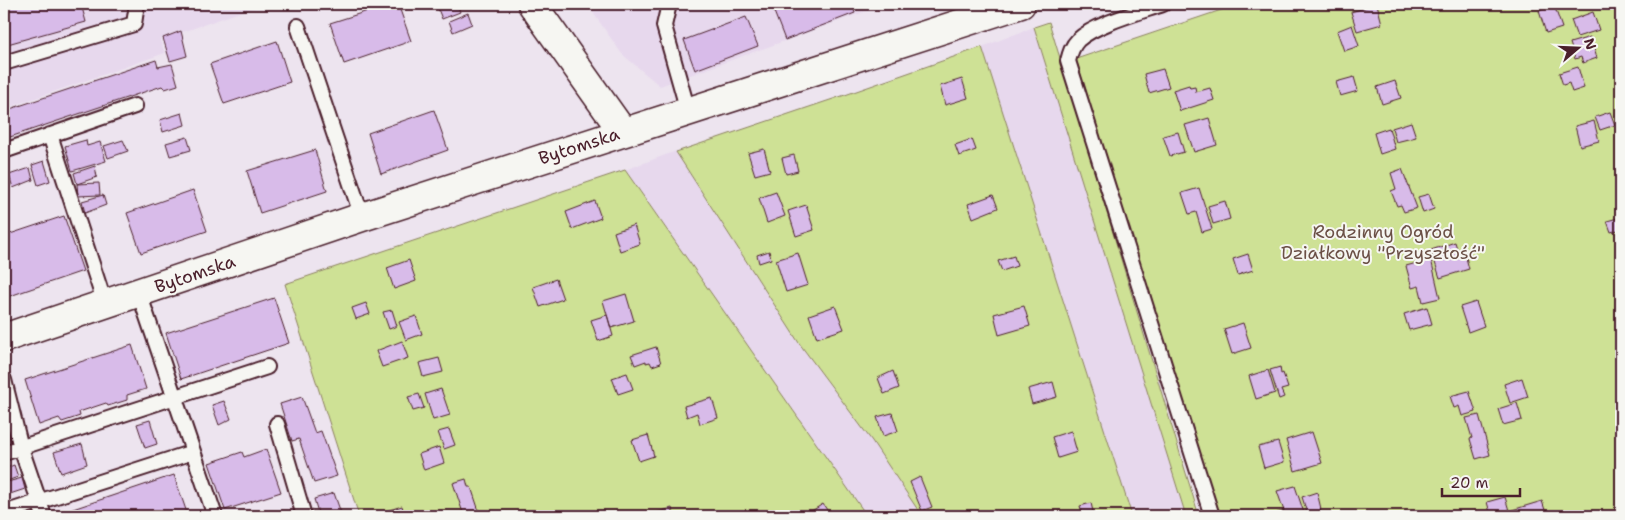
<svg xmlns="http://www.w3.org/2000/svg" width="1625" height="520" font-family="'Shantell Sans',sans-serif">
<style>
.built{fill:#e7d8ed}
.green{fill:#cee195;stroke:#8c8060}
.building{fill:#d8bbe9;stroke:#4a1f2b}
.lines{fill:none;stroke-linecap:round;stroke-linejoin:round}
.service-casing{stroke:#4a1f2b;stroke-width:18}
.minor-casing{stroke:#4a1f2b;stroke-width:31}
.service{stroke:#f6f6f2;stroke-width:14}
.minor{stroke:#f6f6f2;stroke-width:28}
.labels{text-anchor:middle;stroke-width:4;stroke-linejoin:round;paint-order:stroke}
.street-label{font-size:18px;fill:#4a1f2b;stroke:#f6f6f2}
.park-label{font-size:18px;fill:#6b5046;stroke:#f6f6f2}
</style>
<rect width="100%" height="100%" fill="#ede4ef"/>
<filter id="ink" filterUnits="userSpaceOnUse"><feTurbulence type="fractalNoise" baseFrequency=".02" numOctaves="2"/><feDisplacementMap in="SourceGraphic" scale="10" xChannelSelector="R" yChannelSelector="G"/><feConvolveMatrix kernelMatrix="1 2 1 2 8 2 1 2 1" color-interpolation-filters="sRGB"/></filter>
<g filter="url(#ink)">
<!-- built -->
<path class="built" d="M4,4H263L160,40L165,53L4,109Z
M587,4H886L660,86L622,54Z
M1034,27L1186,516H1132L982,47Z
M676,151L799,343L872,441L922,516H867L625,170Z"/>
<!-- green -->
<path class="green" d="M1239,4H1621V516H1219L1076,59Z
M1049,22L1199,516H1186L1034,27Z
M982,47L1132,516H922L872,441L799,343L676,152L845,95Z
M625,170L867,516H359L285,284Z"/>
<!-- building -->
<path class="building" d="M4,4H81L86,22L4,45Z
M390,4H398L411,41L344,64L330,23Z
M451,4H457L460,12L442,19L438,9Z
M771,4H852L855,13L785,40Z
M1377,4L1382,24L1357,31L1351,12Z
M1554,5L1562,28L1546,33L1539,11Z
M1593,12L1599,30L1577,37L1571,20Z
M468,13L472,24L453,32L449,21Z
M746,17L758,46L695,70L684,40Z
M1352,25L1359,46L1344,51L1337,31Z
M181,31L187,56L170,61L163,38Z
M1590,37L1597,58L1583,63L1581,57L1575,59L1570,43Z
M277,41L290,82L224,104L210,64Z
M156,60L158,67L172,64L178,85L165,89L162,86L4,139V111Z
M1578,67L1584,88L1572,92L1569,83L1563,85L1559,73Z
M1163,69L1169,87L1149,93L1144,74Z
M1354,77L1358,91L1340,96L1336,82Z
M962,79L968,98L945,105L940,86Z
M1395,81L1401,98L1382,104L1377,87Z
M1189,85L1190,88L1195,87L1196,92L1210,88L1214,100L1180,111L1173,90Z
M434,110L448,150L381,174L368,133Z
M1610,112L1615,125L1600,130L1595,117Z
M182,113L185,125L163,132L160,120Z
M1209,118L1217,145L1194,152L1185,125Z
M1594,121L1599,141L1580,146L1575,126Z
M1411,122L1416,137L1396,142L1392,128Z
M1389,128L1395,149L1380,154L1374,133Z
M1178,132L1184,152L1170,156L1163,136Z
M187,137L191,150L170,156L166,143Z
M972,139L976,150L959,156L955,145Z
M86,140L87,146L100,142L106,161L72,171L65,146Z
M123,140L128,151L108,158L104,146Z
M764,149L770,171L755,175L748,153Z
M315,150L327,191L260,213L247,171Z
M794,155L798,171L786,174L782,158Z
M44,161L50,181L38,185L32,165Z
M95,166L97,177L77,184L74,173Z
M30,168L33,180L13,188L9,175Z
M1402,169L1417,208L1404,212L1401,205L1397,206L1391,191L1396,189L1391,173Z
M99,183L100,195L78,196L77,184Z
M1199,188L1212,229L1202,232L1196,212L1189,214L1182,193Z
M193,190L207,231L141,253L127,213Z
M776,192L785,216L767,223L759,198Z
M1429,194L1434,209L1423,213L1418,197Z
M103,195L106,205L85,213L82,201Z
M993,195L998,208L973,218L968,204Z
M595,201L601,218L572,229L566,212Z
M1225,201L1230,219L1213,224L1208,206Z
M806,205L814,230L796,236L788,211Z
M64,216L83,271L4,298V236Z
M1621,217V229L1611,232L1607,221Z
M634,225L640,244L620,251L614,232Z
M1455,242L1458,252L1464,250L1469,269L1440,278L1431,250Z
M769,251L771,259L759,263L757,255Z
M798,253L808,285L786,292L776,260Z
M1248,254L1253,270L1238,275L1233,259Z
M1014,256L1017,266L1002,271L998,261Z
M1431,259L1440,298L1423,302L1419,286L1412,288L1406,266Z
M409,260L416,281L394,289L387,268Z
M556,279L563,299L540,307L533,287Z
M626,294L634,321L611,328L603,301Z
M274,298L289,343L181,379L166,333Z
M1476,302L1484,326L1468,332L1460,307Z
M366,303L370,314L356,319L352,308Z
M835,306L844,329L817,338L809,315Z
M1024,306L1030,326L999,335L994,314Z
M1427,307L1432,324L1409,330L1404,314Z
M392,310L397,326L389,329L383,312Z
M607,315L613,336L598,341L591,320Z
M416,316L422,334L406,340L399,322Z
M1243,323L1251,348L1232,354L1224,329Z
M402,341L408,358L382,367L376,351Z
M132,345L146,389L127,395V400L108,406L106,403L79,412L80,416L62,422L59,418L39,425L25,380Z
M656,347L661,363L652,366L650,362L646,363V361L635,365L631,355Z
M439,358L443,372L423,377L419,363Z
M1280,367L1281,374L1283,373L1288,388L1281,390L1284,397L1279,399L1270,370Z
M1268,370L1275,393L1256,399L1249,376Z
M893,371L899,388L884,394L878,378Z
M627,373L633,389L618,394L612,378Z
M1522,378L1528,397L1510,403L1504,384Z
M1053,382L1057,397L1032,404L1028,389Z
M441,389L450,415L433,420L425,394Z
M1469,391L1476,412L1462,416L1459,406L1454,408L1450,396Z
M419,394L424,408L413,411L408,397Z
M302,397L315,433L321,431L337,476L314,483L299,439L292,441L280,404Z
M712,398L718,418L700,424L697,413L687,417L684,406Z
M224,401L231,419L219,425L212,405Z
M1517,403L1522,420L1503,425L1498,409Z
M892,413L898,431L883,436L877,417Z
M1479,415L1490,455L1476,459L1470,439L1472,438L1466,418Z
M150,420L157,444L145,448L137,424Z
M449,429L455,445L444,449L438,432Z
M1071,431L1077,452L1058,458L1052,437Z
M1312,432L1322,463L1295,471L1286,440Z
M648,435L654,456L639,461L632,440Z
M1278,442L1284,462L1264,468L1258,447Z
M82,444L87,464L61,473L54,452Z
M439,447L444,463L424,470L419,454Z
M266,449L281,492L225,510L209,463L242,452L244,457Z
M14,465L18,477L4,482V469Z
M174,475L188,516H69L67,511Z
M920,477L932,507L922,511L910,482Z
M22,478L25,489L4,496V483Z
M466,479L468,487H471L479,511L464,516L453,483Z
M1295,486L1305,516H1278L1277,513L1284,511L1277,491Z
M1317,492L1321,509L1320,510L1322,516H1308L1302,497Z
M334,493L341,513L331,516H319L314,499Z
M1505,497L1510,514L1503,516H1491L1487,502Z
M1542,501L1547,516H1514L1512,510Z
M1091,503L1094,516H1083L1080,506Z
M823,504L831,516H812L810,512Z
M402,506L405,516H370Z
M672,508L674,516H648V515Z
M741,511L743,516H726Z"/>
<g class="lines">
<defs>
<path id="service" d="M669,4L664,26L688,111
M1163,4C1140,12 1095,24 1078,40C1072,46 1070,53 1068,61L1212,516
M298,26L362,217
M4,63L134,24L137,4
M50,135L105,304
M4,151L135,106
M139,293L215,516
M4,380L21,448L44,516
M277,424L304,516
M4,453L267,367
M4,513L193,452"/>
<path id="minor" d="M532,4L623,132
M4,338L362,217L1021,4"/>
</defs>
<!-- service casing -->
<use href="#service" class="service-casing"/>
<!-- minor casing -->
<use href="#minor" class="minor-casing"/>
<!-- service -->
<use href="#service" class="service"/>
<!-- minor -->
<use href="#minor" class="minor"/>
</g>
</g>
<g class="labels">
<!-- street labels -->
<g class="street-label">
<text transform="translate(579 146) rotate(-18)" y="6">Bytomska</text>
<text transform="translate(195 274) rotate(-19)" y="6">Bytomska</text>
</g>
<!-- park labels -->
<g class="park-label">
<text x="1383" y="238">Rodzinny Ogród<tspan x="1383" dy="21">Działkowy "Przyszłość"</tspan></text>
</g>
</g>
<!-- margin -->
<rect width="1625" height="520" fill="none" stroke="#f6f6f2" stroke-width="20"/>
<rect x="10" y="10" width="1605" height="500" fill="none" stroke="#4a1f2b" stroke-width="2" filter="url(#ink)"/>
<!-- north arrow -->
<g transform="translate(1578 48) rotate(71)" stroke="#f6f6f2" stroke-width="4" paint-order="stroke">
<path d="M0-4L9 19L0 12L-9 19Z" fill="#4a1f2b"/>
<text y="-8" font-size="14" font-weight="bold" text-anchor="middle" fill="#4a1f2b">N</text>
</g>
<!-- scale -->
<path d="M1442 488v8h78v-8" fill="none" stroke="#4a1f2b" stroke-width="2.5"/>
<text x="1450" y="488" font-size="15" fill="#4a1f2b" stroke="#f6f6f2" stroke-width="4" paint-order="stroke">20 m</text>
</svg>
